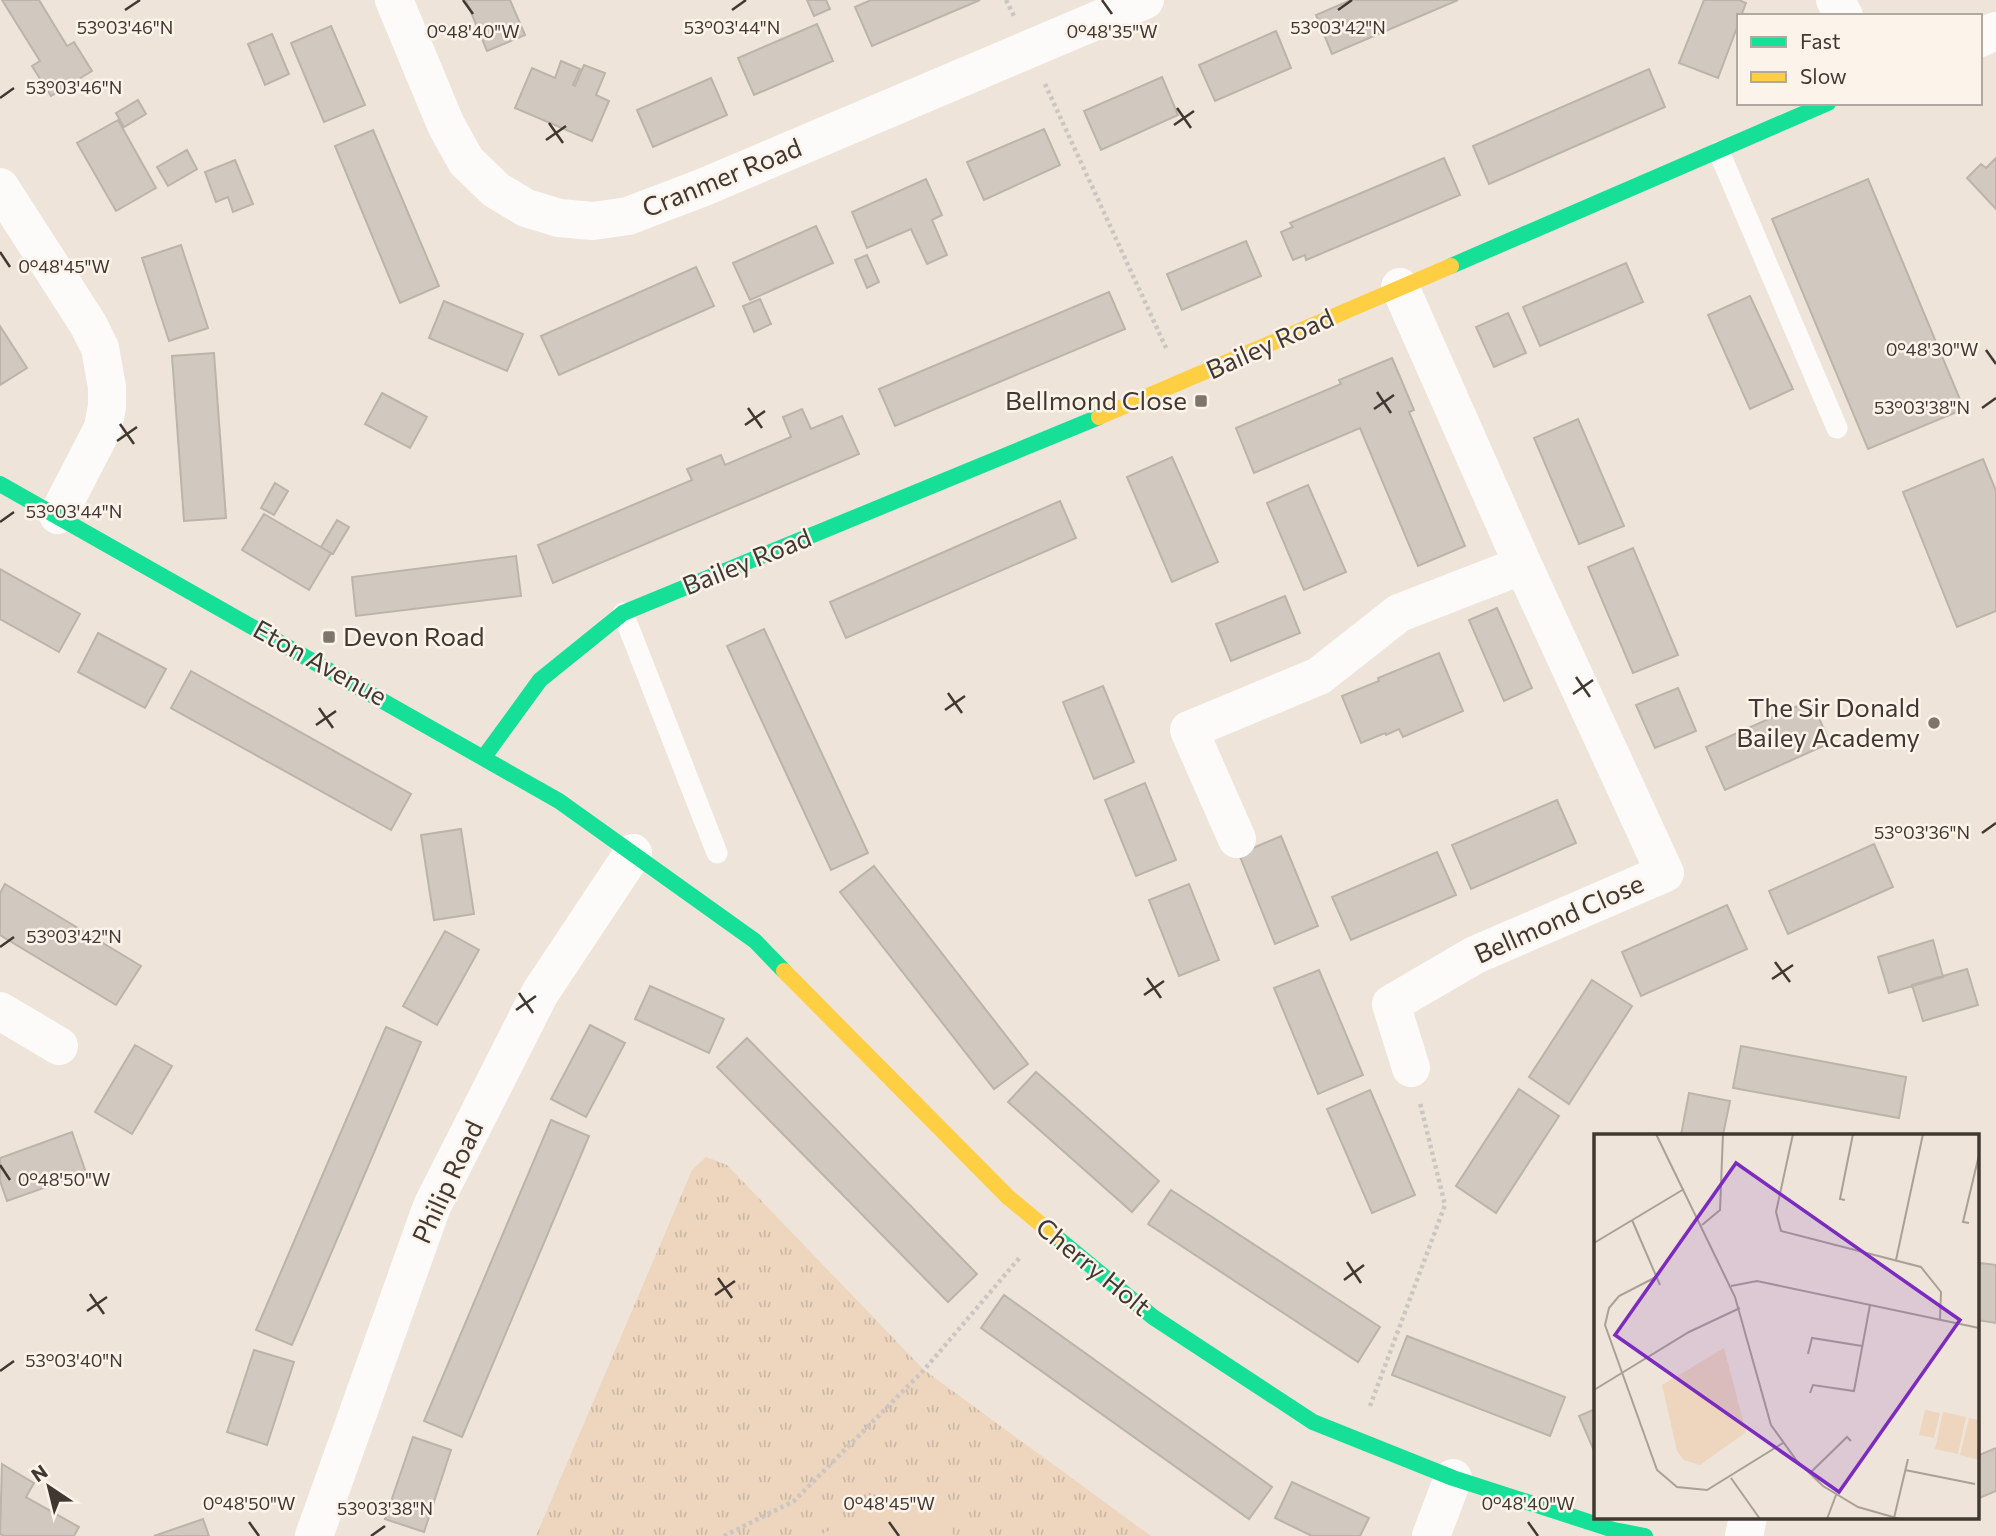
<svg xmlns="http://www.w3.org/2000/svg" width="1996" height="1536" font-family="Commissioner,sans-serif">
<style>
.park{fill:url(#park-tufts)}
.pitch{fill:#edd5be}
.building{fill:#d1c8bf;stroke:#bcb3aa;stroke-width:2}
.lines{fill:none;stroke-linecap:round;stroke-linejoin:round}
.path{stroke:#ccc6c3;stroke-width:4.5;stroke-dasharray:3.5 3.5;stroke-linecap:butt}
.lane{stroke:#fdfbf9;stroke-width:21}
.street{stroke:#fdfbf9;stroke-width:38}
.fast{stroke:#16e098;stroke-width:16}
.slow{stroke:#ffcf43;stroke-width:16}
.ticks{fill:none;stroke:#413931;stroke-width:2.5}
.poi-dot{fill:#7e756c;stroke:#fcf3eb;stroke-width:2.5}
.labels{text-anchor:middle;stroke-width:5;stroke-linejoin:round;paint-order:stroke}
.street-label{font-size:26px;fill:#413931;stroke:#fcf3eb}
.poi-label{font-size:26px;fill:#413931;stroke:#fcf3eb;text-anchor:end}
.inset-road{fill:none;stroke:#a9a096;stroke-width:2}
.view{fill:#7b2cbf;fill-opacity:0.15;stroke:#7b2cbf;stroke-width:3.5}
.inset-edge{fill:none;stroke:#413931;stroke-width:3.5}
.ticks-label{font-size:18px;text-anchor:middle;fill:#413931;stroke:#fcf3eb;stroke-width:5;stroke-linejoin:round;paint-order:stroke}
</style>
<defs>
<pattern id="park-tufts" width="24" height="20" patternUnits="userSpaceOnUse" patternTransform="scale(1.75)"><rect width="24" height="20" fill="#edd5be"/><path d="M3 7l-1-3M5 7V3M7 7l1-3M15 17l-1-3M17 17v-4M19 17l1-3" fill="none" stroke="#ccb8a4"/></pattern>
</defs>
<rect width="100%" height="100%" fill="#efe4d9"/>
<!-- park -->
<path class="park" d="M706,1157L727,1165L924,1370L1151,1536H536L692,1170Z"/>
<!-- pitch -->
<path class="pitch" d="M929,1483L954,1536H818Z"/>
<!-- building -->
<path class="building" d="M2,0H39L67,46L74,42L92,71L51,96L32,66L40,61Z
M466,0H510L525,35L487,51Z
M807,0H826L830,9L814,16Z
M871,0H980L872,46L855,7Z
M1351,0H1458L1332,54L1316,15Z
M1704,0H1739L1746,3L1741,16H1739V22L1718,78L1679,63Z
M817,24L833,61L754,95L738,58Z
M331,26L365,105L324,122L291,43Z
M1276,31L1291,68L1215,101L1199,65Z
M272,34L289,74L265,85L248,44Z
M561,61L580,69L573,85L575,86L584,65L605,73L596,95L609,101L592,141L515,108L532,68L555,78Z
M1649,69L1665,107L1489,184L1473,146Z
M1162,77L1178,115L1101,150L1084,111Z
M711,78L727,115L653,147L637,110Z
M138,100L146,114L124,127L116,113Z
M118,120L156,188L116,211L77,143Z
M1044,129L1060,165L984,200L967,162Z
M373,130L439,286L400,303L335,146Z
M187,150L197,169L168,186L157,167Z
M1444,158L1460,195L1306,260L1305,255L1293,260L1281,232L1293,227L1290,223Z
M1996,158V209L1967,178L1981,164L1986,168Z
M235,160L253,204L233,212L228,197L216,202L205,172Z
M926,179L942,215L932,220L947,255L927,264L911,229L867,248L852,212Z
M1868,179L1964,409L1868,449L1772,219Z
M816,226L833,263L750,300L733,263Z
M1246,241L1261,276L1182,310L1167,274Z
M181,245L208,328L169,341L142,258Z
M867,255L879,282L867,288L855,260Z
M1626,263L1643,302L1540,346L1523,307Z
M696,267L714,306L559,375L541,336Z
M1109,292L1125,329L895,426L879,389Z
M1750,296L1793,389L1750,409L1708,315Z
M760,299L771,324L754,332L743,306Z
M444,301L523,334L507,371L429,338Z
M1508,313L1526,353L1494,367L1476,327Z
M0,326L27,368L0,385Z
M214,353L226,518L184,521L172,356Z
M1392,358L1414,410L1409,412L1465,546L1418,566L1360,428L1254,473L1236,428L1341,384L1339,380Z
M382,393L427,417L410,448L365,424Z
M802,409L811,429L842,416L859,454L553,583L538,545L692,480L687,469L721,455L725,465L791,437L783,417Z
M1578,419L1624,526L1579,544L1534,438Z
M1172,457L1218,562L1172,582L1127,477Z
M1983,459L1996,491V611L1957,627L1903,492Z
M275,483L288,491L274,515L261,508Z
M1308,485L1346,572L1304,590L1267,503Z
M1060,501L1076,538L846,638L830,602Z
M264,514L331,553L309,590L242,550Z
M337,520L349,527L333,554L321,547Z
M1633,548L1678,655L1633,673L1588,567Z
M516,556L521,596L356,616L352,577Z
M0,569L80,614L59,652L0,619Z
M1285,596L1300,633L1231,661L1216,624Z
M1497,608L1532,688L1504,701L1469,620Z
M764,629L868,853L831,870L727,646Z
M98,633L166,669L145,708L78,672Z
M1439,653L1463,711L1403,737L1399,729L1386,735L1385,733L1361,743L1342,696L1379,681L1378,678Z
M191,671L411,794L391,830L171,708Z
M1103,686L1134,762L1094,779L1063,702Z
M1678,688L1696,731L1655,748L1636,705Z
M1811,700L1830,743L1725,790L1706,747Z
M1145,783L1176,860L1136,876L1105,800Z
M1557,800L1576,843L1471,889L1452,845Z
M461,829L474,914L434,920L421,835Z
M1281,836L1318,926L1275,944L1239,854Z
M1874,844L1893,887L1788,934L1769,891Z
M1437,852L1456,895L1351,940L1332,897Z
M874,866L1028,1064L994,1089L840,892Z
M5,884L141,966L116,1005L0,935V893Z
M1189,884L1219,960L1179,976L1149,900Z
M1727,905L1747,949L1641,996L1622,952Z
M445,931L479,950L437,1025L403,1006Z
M1933,940L1943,977L1889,993L1878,957Z
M1967,969L1978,1005L1923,1021L1912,985Z
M1319,970L1363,1075L1318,1094L1274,988Z
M1592,980L1632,1006L1569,1104L1529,1077Z
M650,986L724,1019L709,1053L635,1019Z
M590,1025L625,1043L586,1117L551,1099Z
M386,1027L421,1042L292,1345L256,1330Z
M747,1038L977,1274L948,1302L717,1067Z
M135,1045L172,1066L132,1134L95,1112Z
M1741,1046L1906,1077L1899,1118L1733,1088Z
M1036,1072L1159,1181L1132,1212L1008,1102Z
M1519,1089L1559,1116L1496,1213L1456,1186Z
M1370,1090L1415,1195L1372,1213L1327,1109Z
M1689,1093L1730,1101L1723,1135H1681Z
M551,1120L589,1136L462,1437L424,1421Z
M72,1132L86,1173L7,1201L0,1181V1158Z
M1171,1190L1380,1327L1358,1362L1148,1224Z
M1980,1263L1996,1265V1323L1977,1320V1282Z
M1004,1295L1272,1487L1249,1519L981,1328Z
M1407,1336L1565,1397L1550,1436L1392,1375Z
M254,1350L294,1362L267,1445L227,1432Z
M1595,1409V1453L1579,1416Z
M413,1437L451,1450L424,1532L385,1519Z
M1996,1448V1491L1977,1499V1456Z
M2,1464L34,1483L26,1497L79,1527L74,1536H4L0,1534Z
M1292,1482L1369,1518L1360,1536H1312L1275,1518Z
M203,1519L209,1536H154Z"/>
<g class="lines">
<!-- path -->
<path class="path" d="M1006,0L1014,16
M1045,84L1167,350
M1370,1406L1445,1205L1420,1103
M724,1536L794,1501L924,1370L1021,1256"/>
<!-- lane -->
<path class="lane" d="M1719,152L1837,428
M623,613L717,853"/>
<!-- street -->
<path class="street" d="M394,0L446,125L466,161L496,190L526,208L559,218L593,221L628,216L704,187L1145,0
M1835,0L1844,16
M1980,38L1996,31
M0,187L88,324L100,348L107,387V406L103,428L58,515
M1400,287L1523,565L1665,873L1475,955L1391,1004L1411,1068
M1237,839L1189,730L1319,676L1399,613L1523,565
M0,1011L59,1046
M314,1536L432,1206L540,993L633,853
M1431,1536L1453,1478
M1744,1536L1748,1517"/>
<!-- fast -->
<path class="fast" d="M1451,266L1828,103
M0,484L559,801L755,941L784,971
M484,757L540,680L623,613L1099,417
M1055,1236L1153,1317L1313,1422L1453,1478L1614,1530L1645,1536"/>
<!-- slow -->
<path class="slow" d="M1099,417L1451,266
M784,971L1008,1197L1055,1236"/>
</g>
<!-- ticks -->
<path class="ticks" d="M463,0L473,14M1102,0L1112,14M125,10L140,0M732,10L746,0M1338,10L1352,0M0,98L14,88M1177,108L1191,128M549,123L563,143M1174,125L1194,111M546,140L566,126M0,252L10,267M1986,350L1996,364M1377,392L1391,413M748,408L762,428M1982,408L1996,398M1374,409L1394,395M120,424L134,444M745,425L765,411M117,441L137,427M0,522L14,512M1576,677L1590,697M948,693L962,713M1573,694L1593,680M319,708L333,728M945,710L965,696M316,725L336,711M1982,833L1996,823M0,947L14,937M1775,962L1790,982M1147,978L1161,998M1772,979L1793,965M519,993L533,1013M1144,995L1164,981M516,1010L536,996M0,1165L10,1180M1347,1262L1361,1283M718,1278L732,1298M1344,1280L1364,1265M90,1294L104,1314M715,1295L735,1281M87,1311L107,1297M0,1371L14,1361M249,1522L259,1536M889,1522L899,1536M1528,1522L1538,1536M371,1536L385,1526"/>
<!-- markers -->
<g class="poi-dot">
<rect x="1194" y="394" width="14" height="14" rx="3.5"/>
<rect x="322" y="630" width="14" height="14" rx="3.5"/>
<circle cx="1934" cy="723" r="7"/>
</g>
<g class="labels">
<!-- street labels -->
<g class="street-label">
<text transform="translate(722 178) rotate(-22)" y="9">Cranmer Road</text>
<text transform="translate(1270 344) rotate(-24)" y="9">Bailey Road</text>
<text transform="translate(747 562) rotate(-22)" y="9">Bailey Road</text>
<text transform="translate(320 663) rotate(29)" y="9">Eton Avenue</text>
<text transform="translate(1559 919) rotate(-24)" y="9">Bellmond Close</text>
<text transform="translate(448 1182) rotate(-65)" y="9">Philip Road</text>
<text transform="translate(1093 1267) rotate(39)" y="9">Cherry Holt</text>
</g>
<!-- poi labels -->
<g class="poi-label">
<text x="1187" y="410">Bellmond Close</text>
<text x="343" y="646" text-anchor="start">Devon Road</text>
<text x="1920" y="717">The Sir Donald<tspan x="1920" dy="30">Bailey Academy</tspan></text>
</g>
</g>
<!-- overview -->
<g transform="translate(1594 1134)">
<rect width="385" height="385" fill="#efe4d9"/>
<path d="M130,214L152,298L106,331L90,326L83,317L68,251Z" fill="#edd5be"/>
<path d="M110,265L129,268L125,296L105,293ZM331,276L346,279L340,304L325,301ZM349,278L372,283L364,320L341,315ZM375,284L385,286V326L366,321Z" fill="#edd5be"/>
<path class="inset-road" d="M62,0L141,163L177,291L203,327L229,352L264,373L306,385M199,0L182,78L187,97L327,133L347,158L346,185M251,66L246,65L259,0M38,86L66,151M375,89L369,88L385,21M108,91L126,76L129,0M0,109L90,55M302,126L329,0M62,143L25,162L15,174L11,191L63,336L83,353L113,356L189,309M137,152L163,147L385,194M214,220L218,204L268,212M0,256L95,198L146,174M216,259L219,251L260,257L276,171M311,336L381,350M215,340L253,303L257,307M137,344L166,385M300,384L314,325M233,385L242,361"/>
<path class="view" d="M142,29L366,186L245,358L21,201Z"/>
<rect width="385" height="385" class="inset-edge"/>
</g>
<g class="ticks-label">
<text x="732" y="34">53°03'44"N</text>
<text x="125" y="34">53°03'46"N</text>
<text x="1338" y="34">53°03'42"N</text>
<text x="473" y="38">0°48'40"W</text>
<text x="1112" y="38">0°48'35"W</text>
<text x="74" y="94">53°03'46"N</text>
<text x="64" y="273">0°48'45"W</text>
<text x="1932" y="356">0°48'30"W</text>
<text x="1922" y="414">53°03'38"N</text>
<text x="74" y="518">53°03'44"N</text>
<text x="1922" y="839">53°03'36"N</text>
<text x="74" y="943">53°03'42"N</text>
<text x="64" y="1186">0°48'50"W</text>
<text x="74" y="1367">53°03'40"N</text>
<text x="249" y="1510">0°48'50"W</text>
<text x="889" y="1510">0°48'45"W</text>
<text x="1528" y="1510">0°48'40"W</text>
<text x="385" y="1515">53°03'38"N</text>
</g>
<!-- legend -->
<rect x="1737" y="14" width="245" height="91" fill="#fcf3eb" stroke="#b1a9a1" stroke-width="2"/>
<rect x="1751" y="37" width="35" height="10" fill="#16e098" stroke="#b1a9a1" stroke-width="2"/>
<text x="1800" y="49" font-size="21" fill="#413931">Fast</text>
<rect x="1751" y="72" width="35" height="10" fill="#ffcf43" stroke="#b1a9a1" stroke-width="2"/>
<text x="1800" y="84" font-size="21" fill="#413931">Slow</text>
<!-- north arrow -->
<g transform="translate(49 1487) rotate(325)" stroke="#fcf3eb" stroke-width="5" paint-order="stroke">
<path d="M0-5L12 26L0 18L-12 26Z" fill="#413931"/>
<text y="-10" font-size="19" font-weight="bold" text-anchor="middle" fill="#413931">N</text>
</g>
</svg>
